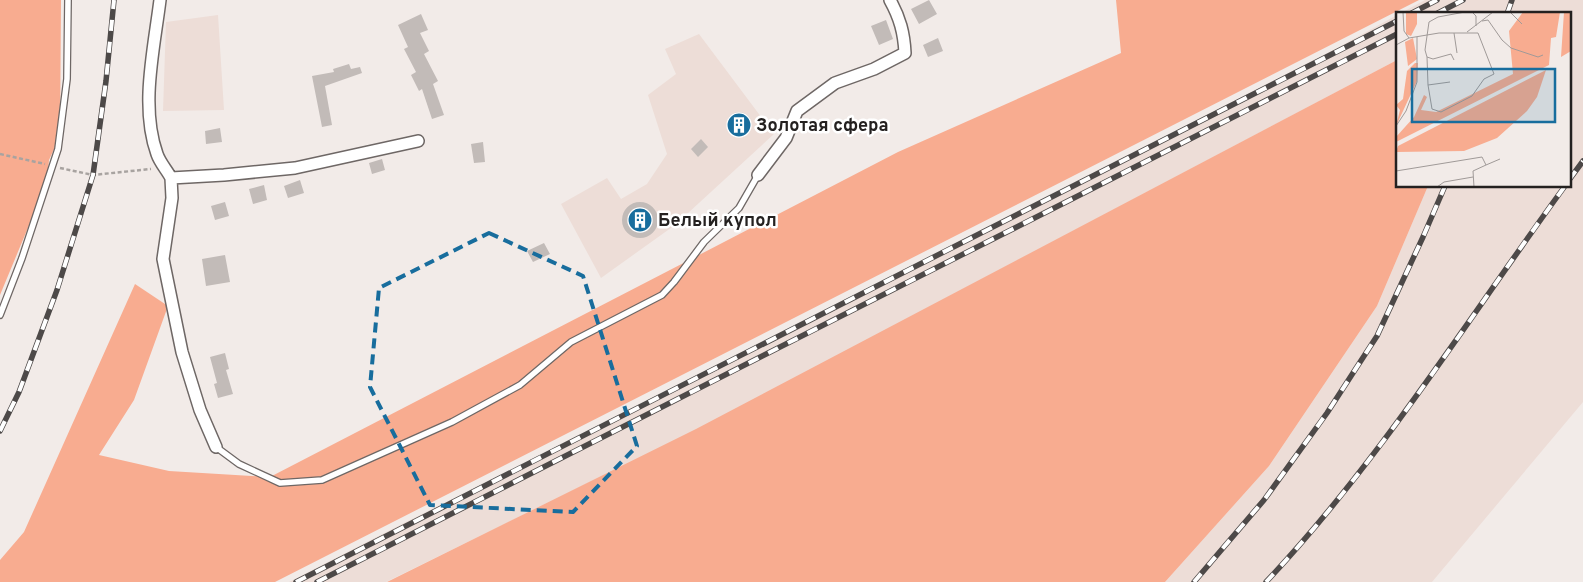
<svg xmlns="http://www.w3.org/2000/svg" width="1583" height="582" font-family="Overpass,sans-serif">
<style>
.built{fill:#edddd7}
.green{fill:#f8ac90}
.building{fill:#c2bbb8}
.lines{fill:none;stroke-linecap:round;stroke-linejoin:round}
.service-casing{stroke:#6e6765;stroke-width:8}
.minor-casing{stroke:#6e6765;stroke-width:14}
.path{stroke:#a8a3a0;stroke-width:2.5;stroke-dasharray:4 2.5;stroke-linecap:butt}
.service{stroke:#fff;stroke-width:5.5}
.minor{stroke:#fff;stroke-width:11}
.rail-casing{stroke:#4d4948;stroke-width:5.5}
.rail{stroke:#fff;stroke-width:4;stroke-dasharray:11;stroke-linecap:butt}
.marked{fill:none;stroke:#186d9d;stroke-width:4;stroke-dasharray:10 6;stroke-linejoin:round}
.labels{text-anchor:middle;stroke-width:5;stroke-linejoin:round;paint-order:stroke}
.poi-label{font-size:18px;font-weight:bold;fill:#242120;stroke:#fff;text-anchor:start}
.inset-road{fill:none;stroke:#a09a98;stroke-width:1}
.view{fill:#186d9d;fill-opacity:0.15;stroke:#186d9d;stroke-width:2.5}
.inset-edge{fill:none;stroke:#242120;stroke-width:2.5}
</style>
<rect width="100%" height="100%" fill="#f2ebe8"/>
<!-- built -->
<path class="built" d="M1425,0H1583V402L1432,582H1165L1269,466L1377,306L1428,186H1569V14H1399Z
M218,15L224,110L163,111L166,22Z
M1397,15V60L698,429L386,582H289L404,523L671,391L1339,47Z
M699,34L774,134L675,225L601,278L561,204L607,178L621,199L647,184L667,154L648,95L676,74L665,49Z"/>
<!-- green -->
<path class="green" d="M0,0H61L60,136L49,160L47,182L0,295Z
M1116,0H1419L275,582H0V560L24,532L135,284L168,306L134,400L99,455L169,471L270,477L898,152L1121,53Z
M1397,60V186H1428L1377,306L1269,466L1165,582H387L696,429Z"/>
<!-- building -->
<path class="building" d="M929,0L937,14L919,24L911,9Z
M421,14L428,30L420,33L429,51L424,54L438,81L433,84L444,115L432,119L422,89L419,91L411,75L416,72L404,49L408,47L398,25Z
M886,20L893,39L879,45L871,26Z
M938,38L943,51L928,57L923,45Z
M349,64L351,69L360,67L362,73L325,86L332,125L322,127L312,76L334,72L333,69Z
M727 124a12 12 0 1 1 24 0a12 12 0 1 1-24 0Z
M220,128L222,142L206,144L205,131Z
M701,139L708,147L698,157L691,149Z
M483,142L485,162L474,163L471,144Z
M382,159L385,170L372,174L369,163Z
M300,180L304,193L288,198L284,186Z
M264,185L267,200L253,204L249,189Z
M622 220a18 18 0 1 1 36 0a18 18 0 1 1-36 0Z
M225,202L229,216L215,220L211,206Z
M544,243L550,254L533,262L527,251Z
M225,255L230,282L206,286L202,259Z
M225,353L229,369L226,370L233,394L218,398L214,384L217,383L210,357Z"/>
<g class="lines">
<defs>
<path id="service" d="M0,315L22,258L58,149L67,79L68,0
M216,447L239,464L280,483L322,480L452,422L520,385L571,342L662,295L674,282L704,242L739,208L758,175"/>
<path id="minor" d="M160,0C154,49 140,107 157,154C160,163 167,170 171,178L224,175L295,168L418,141
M758,175L786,138L797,111L835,83L874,69L905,53C904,33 900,18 890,0
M171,178L172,198L163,259L182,352L200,410L216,447"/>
</defs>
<!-- service casing -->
<use href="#service" class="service-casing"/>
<!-- minor casing -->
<use href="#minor" class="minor-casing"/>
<!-- path -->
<path class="path" d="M0,154L45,164
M60,168L93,175L151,169"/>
<!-- service -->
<use href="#service" class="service"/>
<!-- minor -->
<use href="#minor" class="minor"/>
<defs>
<path id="rail" d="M1410,14L1437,0
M1436,14L1463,0
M1507,14L1512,0
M1569,180L1583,161
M0,431L19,392L57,290L93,175L106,81L114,0
M296,582L1397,21
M317,582L1397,34
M1194,582L1264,500L1327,413L1377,336L1423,237L1445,186
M1266,582C1380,461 1467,320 1565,186"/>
</defs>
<!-- rail casing -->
<use href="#rail" class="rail-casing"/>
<!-- rail -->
<use href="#rail" class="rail"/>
</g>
<!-- marked area -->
<path class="marked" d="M489,233L583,276L637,446L573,512L430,505L370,387L379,288Z"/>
<!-- icons -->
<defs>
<symbol id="building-disc" viewBox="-11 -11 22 22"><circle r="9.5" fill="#186d9d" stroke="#fff"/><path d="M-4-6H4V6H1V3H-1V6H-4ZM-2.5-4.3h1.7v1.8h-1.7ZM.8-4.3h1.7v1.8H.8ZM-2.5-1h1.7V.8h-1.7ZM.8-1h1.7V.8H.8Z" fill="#fff"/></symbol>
</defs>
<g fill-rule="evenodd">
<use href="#building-disc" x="725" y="111" width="28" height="28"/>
<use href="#building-disc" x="626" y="206" width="28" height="28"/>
</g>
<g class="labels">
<!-- poi labels -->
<g class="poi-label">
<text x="756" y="131">Золотая сфера</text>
<text x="658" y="226">Белый купол</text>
</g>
</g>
<!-- overview -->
<g transform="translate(1396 12)">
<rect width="175" height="175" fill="#f2ebe8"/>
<path d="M10,0H21V12L15,24L10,22ZM127,0H164L160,25L155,26L153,53L0,130V125L18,105L28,83L31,85L25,98L40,100L117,62L113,19ZM168,0H175V39L165,45ZM17,26L21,47L12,54L9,30ZM19,51H22L21,69L0,114L4,98L0,93L7,87L11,59ZM150,58L141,85L131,99L101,126L68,139L0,140L2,134Z" fill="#f8ac90"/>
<path class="inset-road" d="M7,0L8,19L13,26M76,0L80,4V14M114,0L126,12M86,9L92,8L106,28L115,36L142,45L147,43M71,20L97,0M58,21L61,41M0,33L13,26L43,21H82L98,62L88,67L76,84L45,100L36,97L32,73M31,45L32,73L54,70M58,48L55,42L37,47L31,45L29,38L33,10L42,5L69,0M0,114L10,99L21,70V25M0,159L86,145L90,153L104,147M0,175H18M41,175L48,170L77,165M78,175L77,159L90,153"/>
<path class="view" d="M16,57H159V110H16Z"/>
<rect width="175" height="175" class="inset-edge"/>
</g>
</svg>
